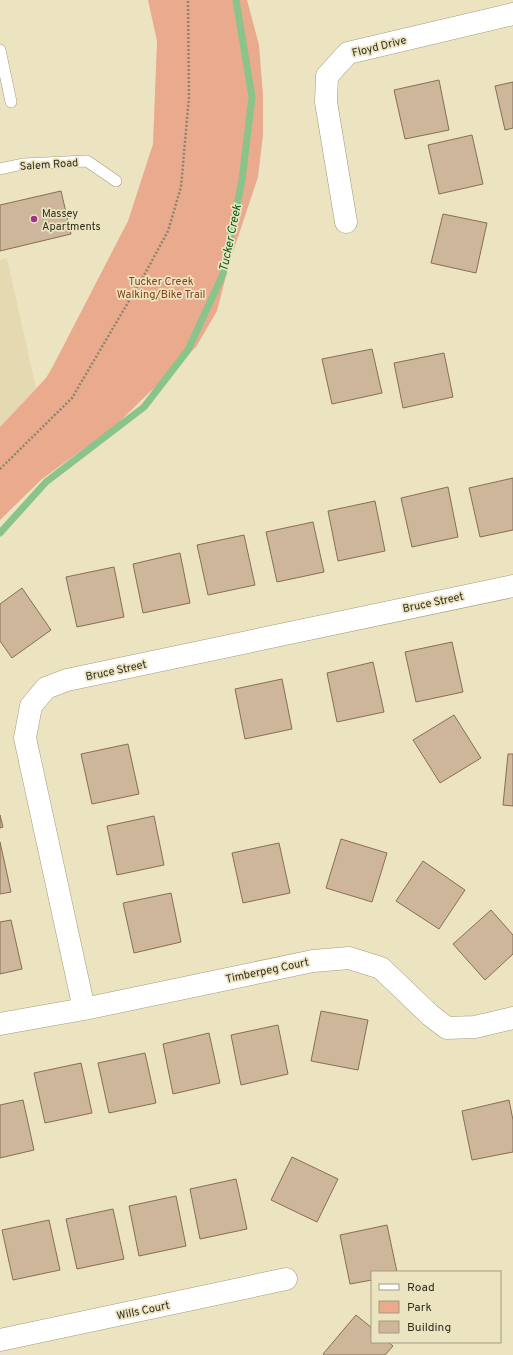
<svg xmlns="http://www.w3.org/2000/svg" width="513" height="1355" font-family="Overpass,sans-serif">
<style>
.built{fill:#e4d9b0}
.green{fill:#e9aa8d}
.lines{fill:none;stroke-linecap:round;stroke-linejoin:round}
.stream{stroke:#8ac48a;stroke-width:7}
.building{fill:#ceb69b;stroke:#856f56}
.service-casing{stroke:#a39b7b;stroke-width:12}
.minor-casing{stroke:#a39b7b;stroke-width:23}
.path{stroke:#8b866e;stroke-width:2.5;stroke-dasharray:2 2;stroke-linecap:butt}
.service{stroke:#fff;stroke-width:11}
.minor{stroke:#fff;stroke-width:22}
.poi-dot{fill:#9e3292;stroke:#ece4c1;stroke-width:1.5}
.labels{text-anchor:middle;stroke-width:3.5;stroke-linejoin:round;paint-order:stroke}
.street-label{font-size:11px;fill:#302d20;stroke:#ece4c1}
.poi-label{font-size:11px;fill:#302d20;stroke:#ece4c1;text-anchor:start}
.park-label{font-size:11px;fill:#86421d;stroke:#ece4c1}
.water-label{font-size:12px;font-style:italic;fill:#025d11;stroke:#ece4c1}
</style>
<rect width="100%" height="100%" fill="#ece4c1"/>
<!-- built -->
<path class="built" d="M7,258L36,388L0,427V260Z"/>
<!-- green -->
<path class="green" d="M148,0H247L259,45L263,95V135L258,177L229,264L217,311L196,347L154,388L115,426L42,479L0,520V427L46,378L52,368L128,221L153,144L157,41Z"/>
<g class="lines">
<!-- stream -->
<path class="stream" d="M0,533L46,482L144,407L188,350L223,274L242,180L252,97L236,0"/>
</g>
<!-- building -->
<path class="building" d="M439,80L449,130L405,139L394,90Z
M513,82V128L505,130L495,86Z
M472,135L483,184L439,194L428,145Z
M61,191L71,234L0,251V205Z
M443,214L487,223L476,273L431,263Z
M372,349L382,393L332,404L322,359Z
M444,353L453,397L403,408L394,363Z
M513,478V530L480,537L469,488Z
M448,487L458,537L412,547L401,498Z
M375,501L385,551L338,561L328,511Z
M313,522L324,572L277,582L266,532Z
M244,535L255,585L208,595L197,545Z
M180,553L190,603L143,613L133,564Z
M114,567L124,617L77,627L66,577Z
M22,588L51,630L12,658L0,641V604Z
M452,642L463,692L416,702L405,652Z
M373,662L384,712L337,722L327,673Z
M282,679L292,729L245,739L235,689Z
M454,715L481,758L440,783L413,740Z
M128,744L139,794L92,804L81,754Z
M508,754H513V806L503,805Z
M0,815L3,827L0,828Z
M154,816L164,865L117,875L107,826Z
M341,839L387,853L372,902L326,888Z
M0,842L11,892L0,894Z
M279,843L290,893L243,903L232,853Z
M423,861L465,890L439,929L396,901Z
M171,893L181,942L134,953L123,903Z
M491,910L513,935V954L485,980L453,944Z
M11,920L22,969L0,974V922Z
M321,1011L368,1020L358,1070L311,1061Z
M278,1025L288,1074L241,1085L231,1035Z
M209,1033L220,1083L173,1094L163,1044Z
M145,1053L156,1103L109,1113L98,1063Z
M81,1063L92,1113L45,1123L34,1073Z
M23,1100L34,1150L0,1158V1105Z
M509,1100L513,1120V1152L472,1160L462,1111Z
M292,1157L338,1179L317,1222L271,1200Z
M236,1179L247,1229L200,1239L190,1189Z
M176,1196L186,1246L139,1256L129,1206Z
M113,1209L124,1259L77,1269L66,1219Z
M49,1220L60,1270L13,1280L2,1230Z
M387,1225L397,1272H372V1280L350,1284L340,1235Z
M356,1315L372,1328V1342H388L393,1346L385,1355H324L323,1354Z"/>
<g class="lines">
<defs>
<path id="service" d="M0,50L11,102
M0,169L23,164L87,161L116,181"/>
<path id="minor" d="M346,222L326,102L327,76L348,53L513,14
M84,1009L25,738L31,706L46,688L67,680L513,586
M0,1024L84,1009L313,961L349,958L381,968L430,1015L447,1028L475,1027L513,1018
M0,1340L286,1279"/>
</defs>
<!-- service casing -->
<use href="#service" class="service-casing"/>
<!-- minor casing -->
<use href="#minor" class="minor-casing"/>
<!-- path -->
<path class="path" d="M0,469L72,398L147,270L168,231L181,187L189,97L188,0"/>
<!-- service -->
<use href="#service" class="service"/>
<!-- minor -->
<use href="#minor" class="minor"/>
</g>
<!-- markers -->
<circle class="poi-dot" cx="34" cy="219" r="4"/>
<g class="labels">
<!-- street labels -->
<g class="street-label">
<text transform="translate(379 46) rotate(-14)" y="4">Floyd Drive</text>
<text transform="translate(49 164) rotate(-4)" y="4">Salem Road</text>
<text transform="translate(433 602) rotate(-12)" y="4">Bruce Street</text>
<text transform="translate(116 670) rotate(-12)" y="4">Bruce Street</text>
<text transform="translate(267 970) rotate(-12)" y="4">Timberpeg Court</text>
<text transform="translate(143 1310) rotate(-12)" y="4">Wills Court</text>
</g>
<!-- poi labels -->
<g class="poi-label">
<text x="42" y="217">Massey<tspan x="42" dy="13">Apartments</tspan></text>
</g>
<!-- park labels -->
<g class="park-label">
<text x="161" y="285">Tucker Creek<tspan x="161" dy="13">Walking/Bike Trail</tspan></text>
</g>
<!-- water labels -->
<g class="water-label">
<text transform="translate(230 238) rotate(-78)" y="4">Tucker Creek</text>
</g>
</g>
<!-- legend -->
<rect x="371" y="1271" width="130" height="72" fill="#ece4c1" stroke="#a19b81"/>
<rect x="379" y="1284" width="20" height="6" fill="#ffffff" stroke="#a19b81"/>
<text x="407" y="1291" font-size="12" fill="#302d20">Road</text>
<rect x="379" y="1301" width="20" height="12" fill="#e9aa8d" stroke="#a19b81"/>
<text x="407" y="1311" font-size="12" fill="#302d20">Park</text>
<rect x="379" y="1321" width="20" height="12" fill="#ceb69b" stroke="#a19b81"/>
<text x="407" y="1331" font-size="12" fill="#302d20">Building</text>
</svg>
